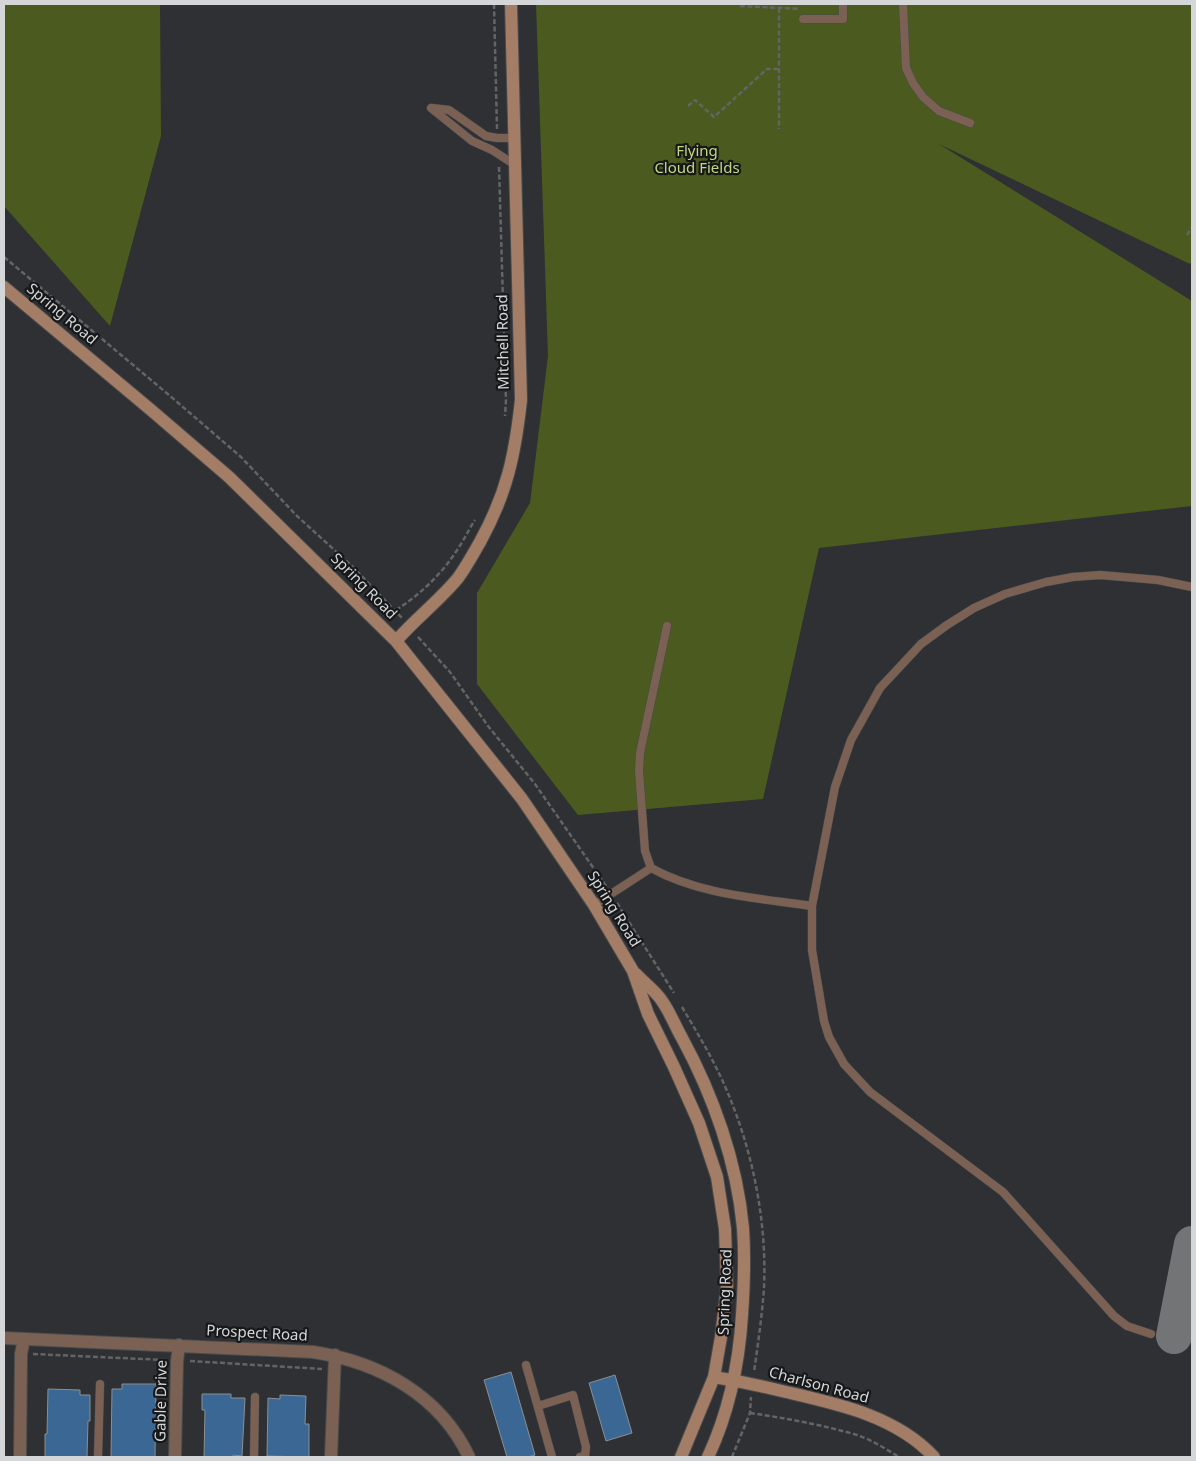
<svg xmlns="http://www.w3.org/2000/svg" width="1196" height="1461" font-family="'Noto Sans',sans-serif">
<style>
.green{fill:#4b5a1e}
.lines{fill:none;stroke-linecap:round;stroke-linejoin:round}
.taxiway{stroke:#727476;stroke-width:36}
.building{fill:#3a6793;stroke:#8c8f92}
.lane-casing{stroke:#494b4d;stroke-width:9}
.street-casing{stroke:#494b4d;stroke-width:14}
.secondary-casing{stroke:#494b4d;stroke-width:14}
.path{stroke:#626466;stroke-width:2.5;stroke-dasharray:5 2.5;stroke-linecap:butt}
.lane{stroke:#7a6153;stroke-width:8}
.street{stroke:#7a6153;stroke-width:12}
.secondary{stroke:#a47d66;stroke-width:12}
.labels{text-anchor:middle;stroke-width:4.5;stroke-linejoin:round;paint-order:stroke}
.park-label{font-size:15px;fill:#c0d980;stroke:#171819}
.street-label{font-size:15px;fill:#d4d6d7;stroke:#171819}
</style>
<rect width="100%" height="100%" fill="#2e3033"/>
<!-- green -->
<path class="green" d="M4,4H160L161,136L110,326L4,206Z
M536,4H1192V261L1190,264L939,144L1192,301V506L819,548L763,799L578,815L477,684V593L530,503L548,356Z"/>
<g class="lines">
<!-- taxiway -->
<path class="taxiway" d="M1174,1336L1192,1244"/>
</g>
<!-- building -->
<path class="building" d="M511,1372L535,1455L528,1457H507L484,1380Z
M615,1375L632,1433L606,1441L589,1383Z
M122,1384H156L155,1457H111L112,1389H122Z
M48,1389L80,1390V1395H90V1421H88L87,1457H45V1434H47Z
M202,1394H231V1398H245L242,1456L233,1455V1457H204L205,1410H202Z
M280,1395L306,1396L305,1424H309V1457L267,1456L268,1398L280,1399Z"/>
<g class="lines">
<defs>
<path id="lane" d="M903,4L906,68L913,83L923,97L939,111L970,123
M803,19H843V4
M431,108L472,141L492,150L515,165
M432,108L449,110L486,136L497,138H514
M667,626L640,753L639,771L645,851L651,868C700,895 758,898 812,906
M594,905L651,868
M1151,1334L1127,1326L1114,1316L1003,1192L870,1092L844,1064L829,1037L824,1021L812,950V906L835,787L851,740L880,688L921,644L947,625L974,608L1005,594L1046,582L1073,577L1100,575L1158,580L1192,587
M526,1365L552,1457
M538,1406L573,1395L586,1447L585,1456L580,1457
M98,1457L100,1384
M254,1457L255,1397"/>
<path id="street" d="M4,1338L313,1352C379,1362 440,1395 469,1457
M20,1457L21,1354L24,1339
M175,1457L177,1361L179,1345
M331,1457L335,1355"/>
<path id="secondary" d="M4,287L151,410L229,477L396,641L522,799L594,905L633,971L648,1014L674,1067L699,1123L717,1177L725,1229L727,1286L721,1337L714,1377L681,1457
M396,641C415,619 439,601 458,578C466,567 473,554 480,542C507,493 515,455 521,400L511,4
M636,974C644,983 656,991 662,1001C670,1012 675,1026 682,1038C713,1095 737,1162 743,1228C745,1256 744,1286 742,1315C739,1364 729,1412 708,1457
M714,1377C738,1381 762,1386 786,1392C838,1404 896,1416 934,1457"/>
</defs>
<!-- lane casing -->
<use href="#lane" class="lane-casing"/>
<!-- street casing -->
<use href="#street" class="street-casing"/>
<!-- secondary casing -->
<use href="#secondary" class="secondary-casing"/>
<!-- path -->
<path class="path" d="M494,4L497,129
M740,6L800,9
M779,8V129
M688,106L695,100L714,117L767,69H778
M499,167L506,400L505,416
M1187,235L1192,227
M4,257L169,395L241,457L297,516L352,566L402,618
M396,610C421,594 443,573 459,547C465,538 469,529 475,520
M418,637L450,672L488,726L535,784L606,886
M617,903L674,993
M682,1007C698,1034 715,1062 727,1091C753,1152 767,1222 764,1288C762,1316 758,1344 754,1372
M33,1354L165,1360
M190,1361L322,1369
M750,1413C785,1418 823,1425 857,1435C872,1440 886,1449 899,1457
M732,1457L750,1413L751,1397"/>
<!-- lane -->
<use href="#lane" class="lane"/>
<!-- street -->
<use href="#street" class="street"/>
<!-- secondary -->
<use href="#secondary" class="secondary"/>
</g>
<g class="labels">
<!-- park labels -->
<g class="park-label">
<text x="697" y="156">Flying<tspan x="697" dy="17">Cloud Fields</tspan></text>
</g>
<!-- street labels -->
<g class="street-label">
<text transform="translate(62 314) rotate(40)" y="5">Spring Road</text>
<text transform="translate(503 342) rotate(-91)" y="5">Mitchell Road</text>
<text transform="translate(364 586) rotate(45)" y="5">Spring Road</text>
<text transform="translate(614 909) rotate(58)" y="5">Spring Road</text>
<text transform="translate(725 1292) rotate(-88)" y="5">Spring Road</text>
<text transform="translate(257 1333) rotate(3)" y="5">Prospect Road</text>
<text transform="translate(819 1385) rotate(15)" y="5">Charlson Road</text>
<text transform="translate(161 1401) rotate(-89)" y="5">Gable Drive</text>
</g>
</g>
<!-- border -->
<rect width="1196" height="1461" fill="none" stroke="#d4d6d7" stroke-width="10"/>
</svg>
